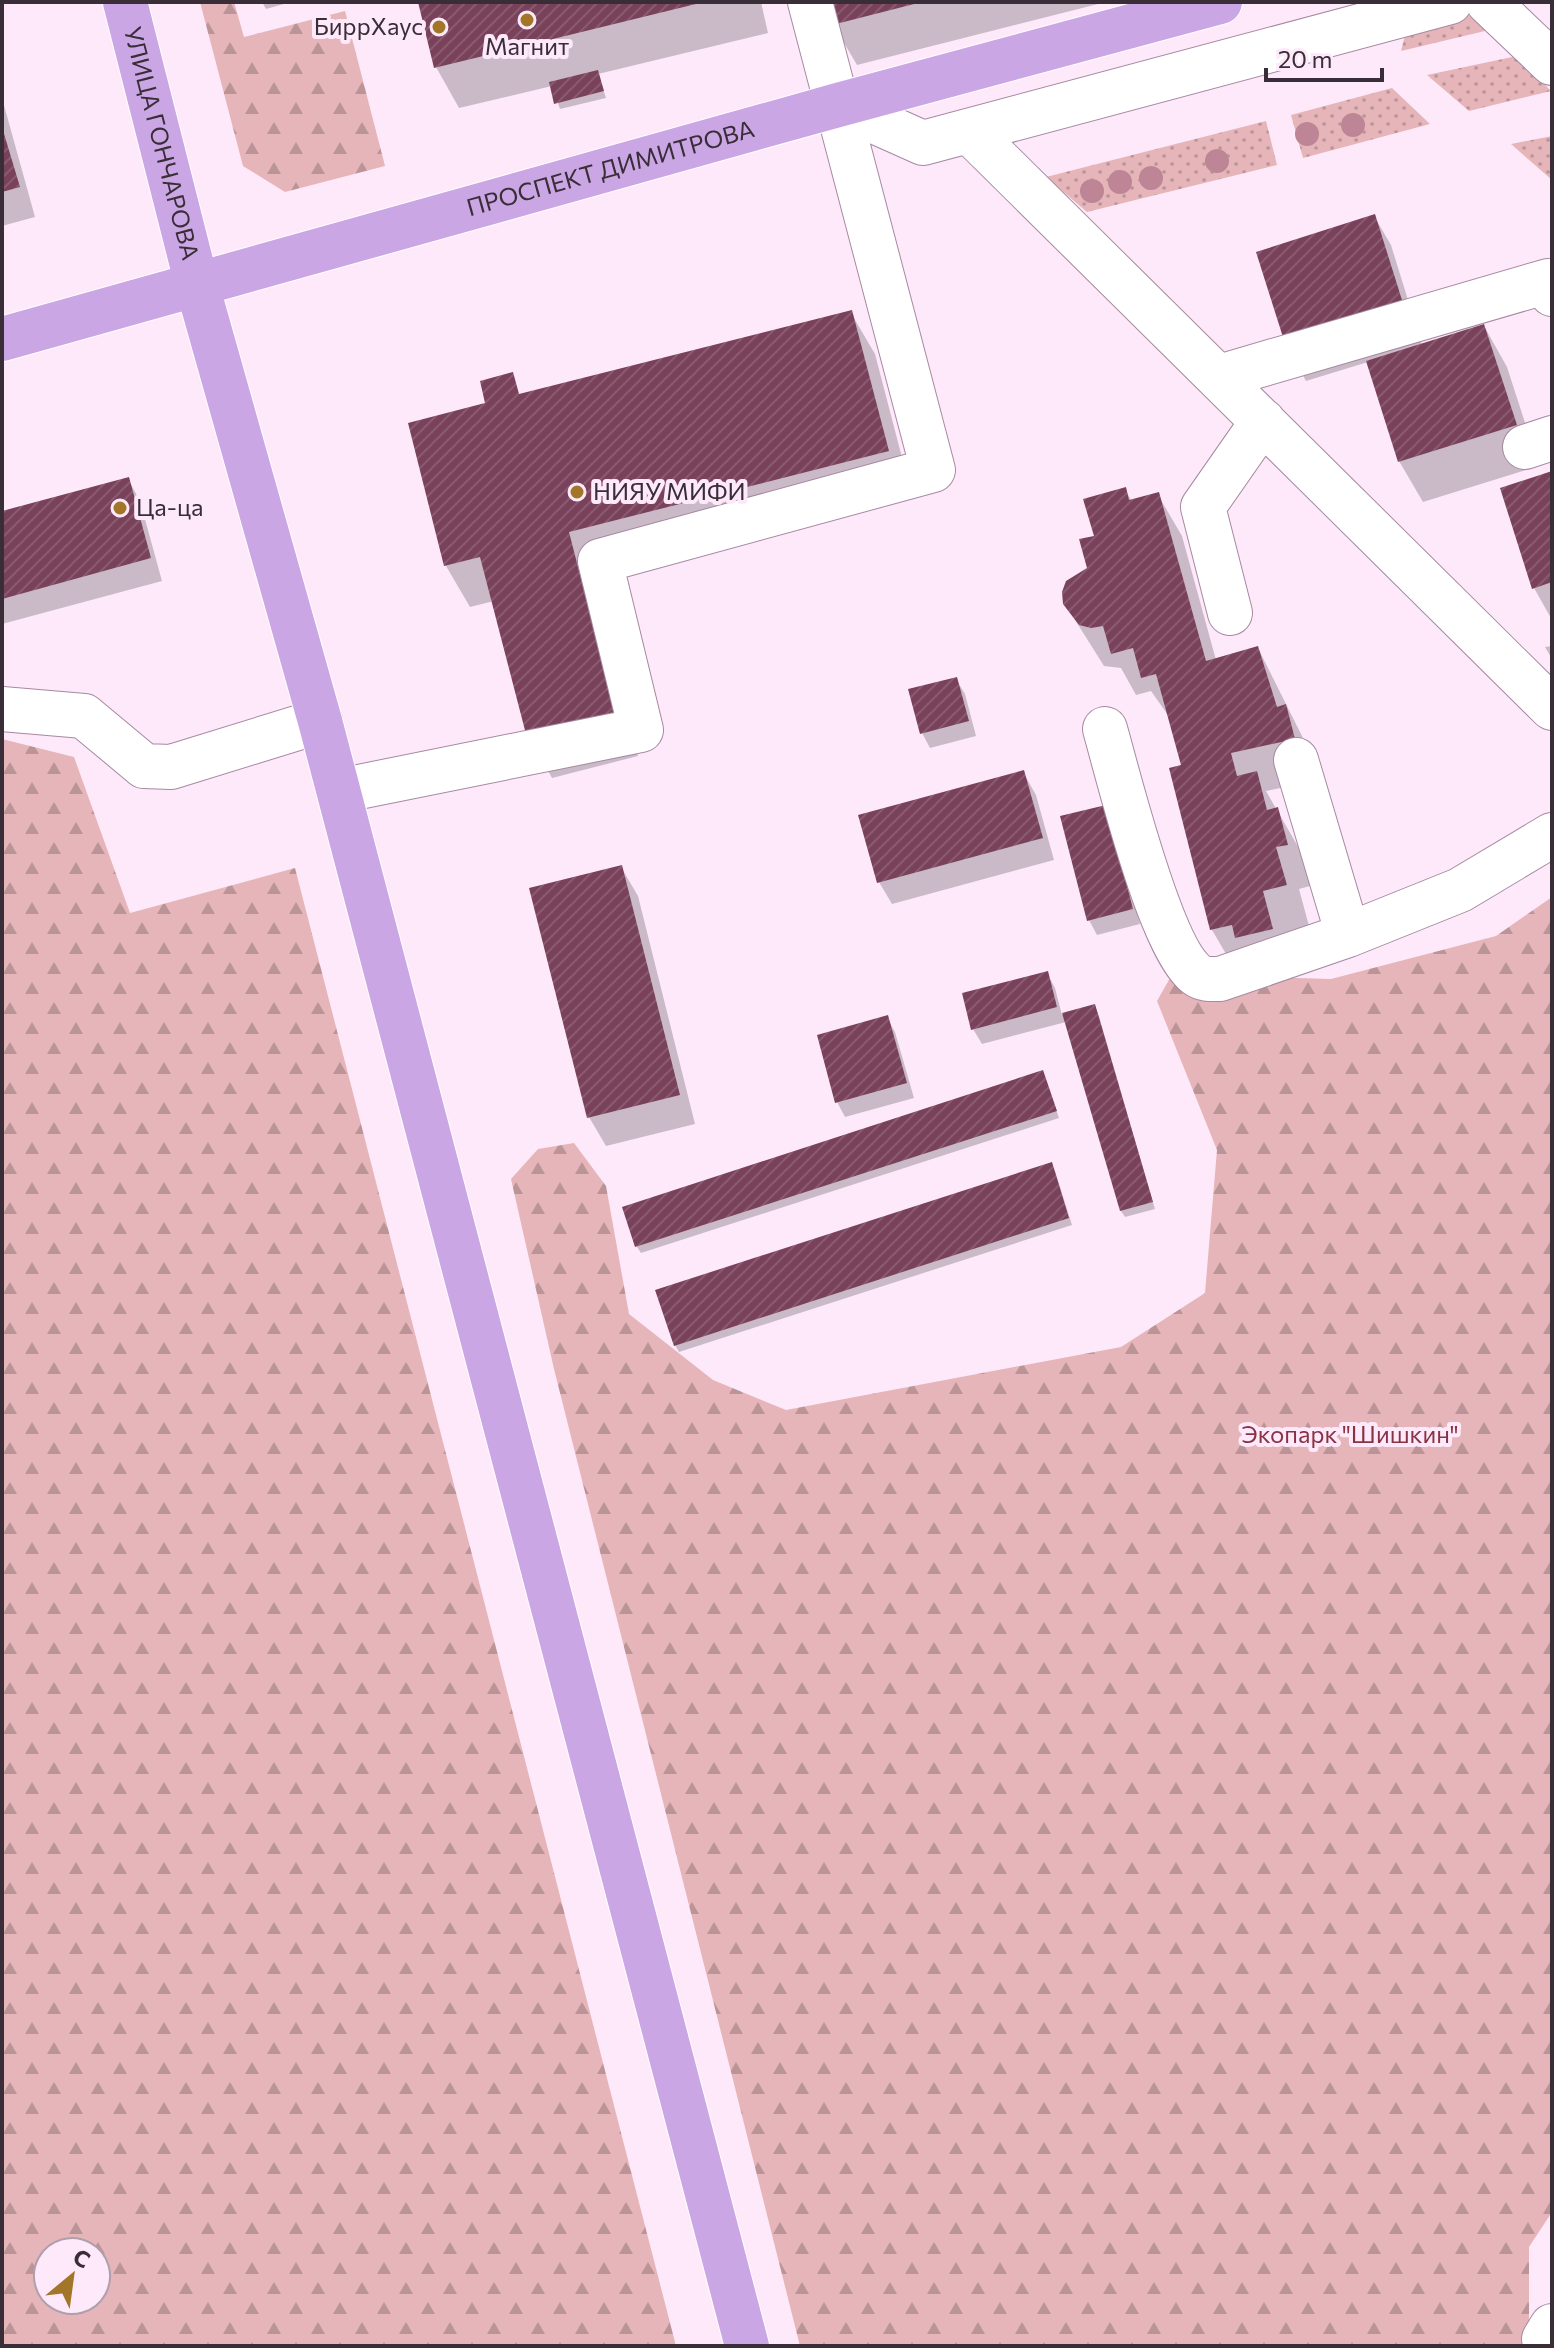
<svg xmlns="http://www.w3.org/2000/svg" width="1554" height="2348" font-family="Commissioner,sans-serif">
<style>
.grass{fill:url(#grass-dots)}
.forest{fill:url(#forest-firs);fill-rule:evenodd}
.shadow{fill:#0003}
.building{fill:url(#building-hatch)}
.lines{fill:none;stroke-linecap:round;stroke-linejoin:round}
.minor-casing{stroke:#a689a2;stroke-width:46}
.major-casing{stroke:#fff;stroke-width:46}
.minor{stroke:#fff;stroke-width:44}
.major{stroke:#cba6e5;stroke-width:44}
.tree{fill:#bd8595}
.poi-dot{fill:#a37528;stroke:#fde9fa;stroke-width:3}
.labels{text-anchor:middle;stroke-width:8;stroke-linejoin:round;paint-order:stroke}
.poi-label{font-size:24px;fill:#392d37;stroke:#fde9fa;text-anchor:start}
.street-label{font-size:24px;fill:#392d37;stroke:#fde9fa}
.park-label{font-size:24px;fill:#893342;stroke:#fde9fa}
</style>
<defs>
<pattern id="grass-dots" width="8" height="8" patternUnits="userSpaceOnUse" patternTransform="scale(2)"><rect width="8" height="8" fill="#e6b5b9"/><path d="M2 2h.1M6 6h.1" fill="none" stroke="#bb9497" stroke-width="1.8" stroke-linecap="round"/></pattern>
<pattern id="forest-firs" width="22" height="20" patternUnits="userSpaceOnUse" patternTransform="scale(2)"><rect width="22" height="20" fill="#e6b5b9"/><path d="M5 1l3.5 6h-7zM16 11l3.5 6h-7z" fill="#bb9497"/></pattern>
<pattern id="building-hatch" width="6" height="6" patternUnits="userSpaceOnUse" patternTransform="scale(2)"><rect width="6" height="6" fill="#7a415b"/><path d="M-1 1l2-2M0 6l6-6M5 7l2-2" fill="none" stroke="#895a70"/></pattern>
</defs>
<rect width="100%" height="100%" fill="#fde9fa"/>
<!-- grass -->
<path class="grass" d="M1468,15L1485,23L1489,30L1401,51L1407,28Z
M1517,56L1551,91L1469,111L1427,75Z
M1392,88L1430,124L1303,158L1291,115Z
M1266,121L1277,165L1087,212L1046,177Z
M1552,136V180L1511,144Z"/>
<!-- forest -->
<path class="forest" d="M200,2H234L244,37L345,11L385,166L285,192L243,166Z
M2,739L74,757L130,913L295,868L676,2346H2ZM48,2252H96V2300H48Z
M1552,897V2212L1529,2247V2346H800L554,1369L511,1179L538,1149L574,1143L606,1186L629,1314L713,1380L786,1410L1121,1347L1205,1293L1217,1150L1157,1001L1179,962L1230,976L1331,979L1496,936Z"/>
<!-- shadow -->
<path class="shadow" d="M262,2H291L266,9Z
M420,2H761L768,33L598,74L606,98L560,109L552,86L459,108L436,67Z
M828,2H1106L857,65L833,24Z
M2,98L35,217L2,226Z
M1374,216L1391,245L1422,345L1484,326L1507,367L1539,466L1423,502L1399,461L1368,362L1306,381L1290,352Z
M851,313L875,354L911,492L591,573L638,756L552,778L529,737L494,601L470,607L446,566L410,425L489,405L512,374L520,397Z
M1552,473V620L1534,588Z
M128,479L140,501L162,581L2,624V513Z
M1125,489L1132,502L1158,495L1182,536L1216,660L1258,648L1308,748L1317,780L1266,791L1300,850L1310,886L1299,889L1309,926L1285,933L1295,970L1236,971L1212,930L1171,770L1183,767L1170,718L1151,691L1136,695L1121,668L1104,666L1065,604L1089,569L1096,537Z
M1552,646V659L1545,647Z
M956,679L965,694L976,736L930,748L922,733Z
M1023,772L1036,795L1054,860L892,904L879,882Z
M1114,822L1140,924L1097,935L1089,920Z
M621,867L638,896L695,1124L606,1146L589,1117Z
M1047,973L1055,988L1062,1015L1094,1006L1098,1013L1155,1209L1125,1217L1121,1211L1066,1022L982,1044L973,1029Z
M887,1018L895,1032L914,1098L845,1117L837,1102Z
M1043,1073L1059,1118L641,1253L637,1247L625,1208Z
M1055,1171L1072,1225L679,1352L675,1345Z"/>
<!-- building -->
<path class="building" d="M418,2H700V3L434,68Z
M826,2H918V3L832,25Z
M598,70L604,91L554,104L549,82Z
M2,127L20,187L2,192Z
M1375,214L1407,316L1288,353L1256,252Z
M852,310L889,451L569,532L616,715L527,738L480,557L444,566L408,423L485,403L480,381L513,372L519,394Z
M1484,324L1517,425L1398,462L1366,361Z
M1552,471V582L1532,589L1500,488Z
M129,477L151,558L2,599V511Z
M1126,487L1129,500L1159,492L1206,661L1258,646L1277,707L1286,704L1295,739L1231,753L1237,776L1257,771L1267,810L1278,807L1288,845L1276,847L1287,885L1263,891L1273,929L1235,938L1232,925L1210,930L1169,768L1181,765L1156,674L1141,678L1133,648L1111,654L1103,626L1091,628L1079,625L1063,604L1062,592L1066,581L1087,568L1079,539L1094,536L1083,499Z
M957,677L969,721L920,734L908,689Z
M1024,770L1043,838L877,883L858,815Z
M1106,805L1133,909L1087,921L1060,816Z
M622,865L680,1095L587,1118L529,888Z
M1048,971L1057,1007L971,1030L962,993Z
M1095,1004L1153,1202L1120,1211L1062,1013Z
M888,1015L907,1083L835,1103L817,1035Z
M1043,1070L1057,1111L635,1247L622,1207Z
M1052,1162L1069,1218L674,1346L655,1290Z"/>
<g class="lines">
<defs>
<path id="minor" d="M1488,2L1552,63
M838,105L923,143L1450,2
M969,131L1552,708
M1219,377L1548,281L1552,294
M1525,447L1552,438
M1230,613L1203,507L1263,421
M2,709L84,716L144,766L171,767L320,721
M1105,729C1119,778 1160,948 1197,975C1204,980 1212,979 1220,979L1348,935L1460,890L1552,835
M1296,760L1348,935
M339,791L641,730L600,561L933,470L810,2
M1544,2339L1552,2326"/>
<g id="major">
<path id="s1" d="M125,2L197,285L320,721L747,2346"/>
<path id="s2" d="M2,339L838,105L1220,2"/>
</g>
</defs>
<!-- minor casing -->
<use href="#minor" class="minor-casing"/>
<!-- major casing -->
<use href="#major" class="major-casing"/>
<!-- minor -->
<use href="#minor" class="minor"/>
<!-- major -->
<use href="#major" class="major"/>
</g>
<!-- trees -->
<g class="tree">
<circle cx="1353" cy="125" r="12"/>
<circle cx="1307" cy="134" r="12"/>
<circle cx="1217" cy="161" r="12"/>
<circle cx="1151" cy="178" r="12"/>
<circle cx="1120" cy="182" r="12"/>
<circle cx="1092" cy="191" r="12"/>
</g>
<!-- markers -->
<g class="poi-dot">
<circle cx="527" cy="20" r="8"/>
<circle cx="439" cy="27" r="8"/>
<circle cx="577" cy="492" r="8"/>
<circle cx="120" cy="508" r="8"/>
</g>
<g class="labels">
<!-- poi labels -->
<g class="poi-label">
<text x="423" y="35" text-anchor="end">БиррХаус</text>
<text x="527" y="55" text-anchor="middle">Магнит</text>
<text x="593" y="500">НИЯУ МИФИ</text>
<text x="136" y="516">Ца-ца</text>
</g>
<!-- street labels -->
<g class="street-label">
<text dy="8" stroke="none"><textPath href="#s1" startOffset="146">УЛИЦА ГОНЧАРОВА</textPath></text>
<text dy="8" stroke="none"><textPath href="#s2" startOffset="632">ПРОСПЕКТ ДИМИТРОВА</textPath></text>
</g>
<!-- park labels -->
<g class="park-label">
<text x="1350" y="1443">Экопарк "Шишкин"</text>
</g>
</g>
<!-- border -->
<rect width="1554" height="2348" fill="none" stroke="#392d37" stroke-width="8"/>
<!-- north arrow -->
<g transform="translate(72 2276) rotate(29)"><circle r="38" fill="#fde9fa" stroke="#af9eac" stroke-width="2"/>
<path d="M0-6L14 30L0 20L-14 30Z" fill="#a37528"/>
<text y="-12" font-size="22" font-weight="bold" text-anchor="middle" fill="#392d37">С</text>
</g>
<!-- scale -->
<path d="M1266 68v12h116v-12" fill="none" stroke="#392d37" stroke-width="4"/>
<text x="1278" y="68" font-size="24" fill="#392d37" stroke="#fde9fa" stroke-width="6" paint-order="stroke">20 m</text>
</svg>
